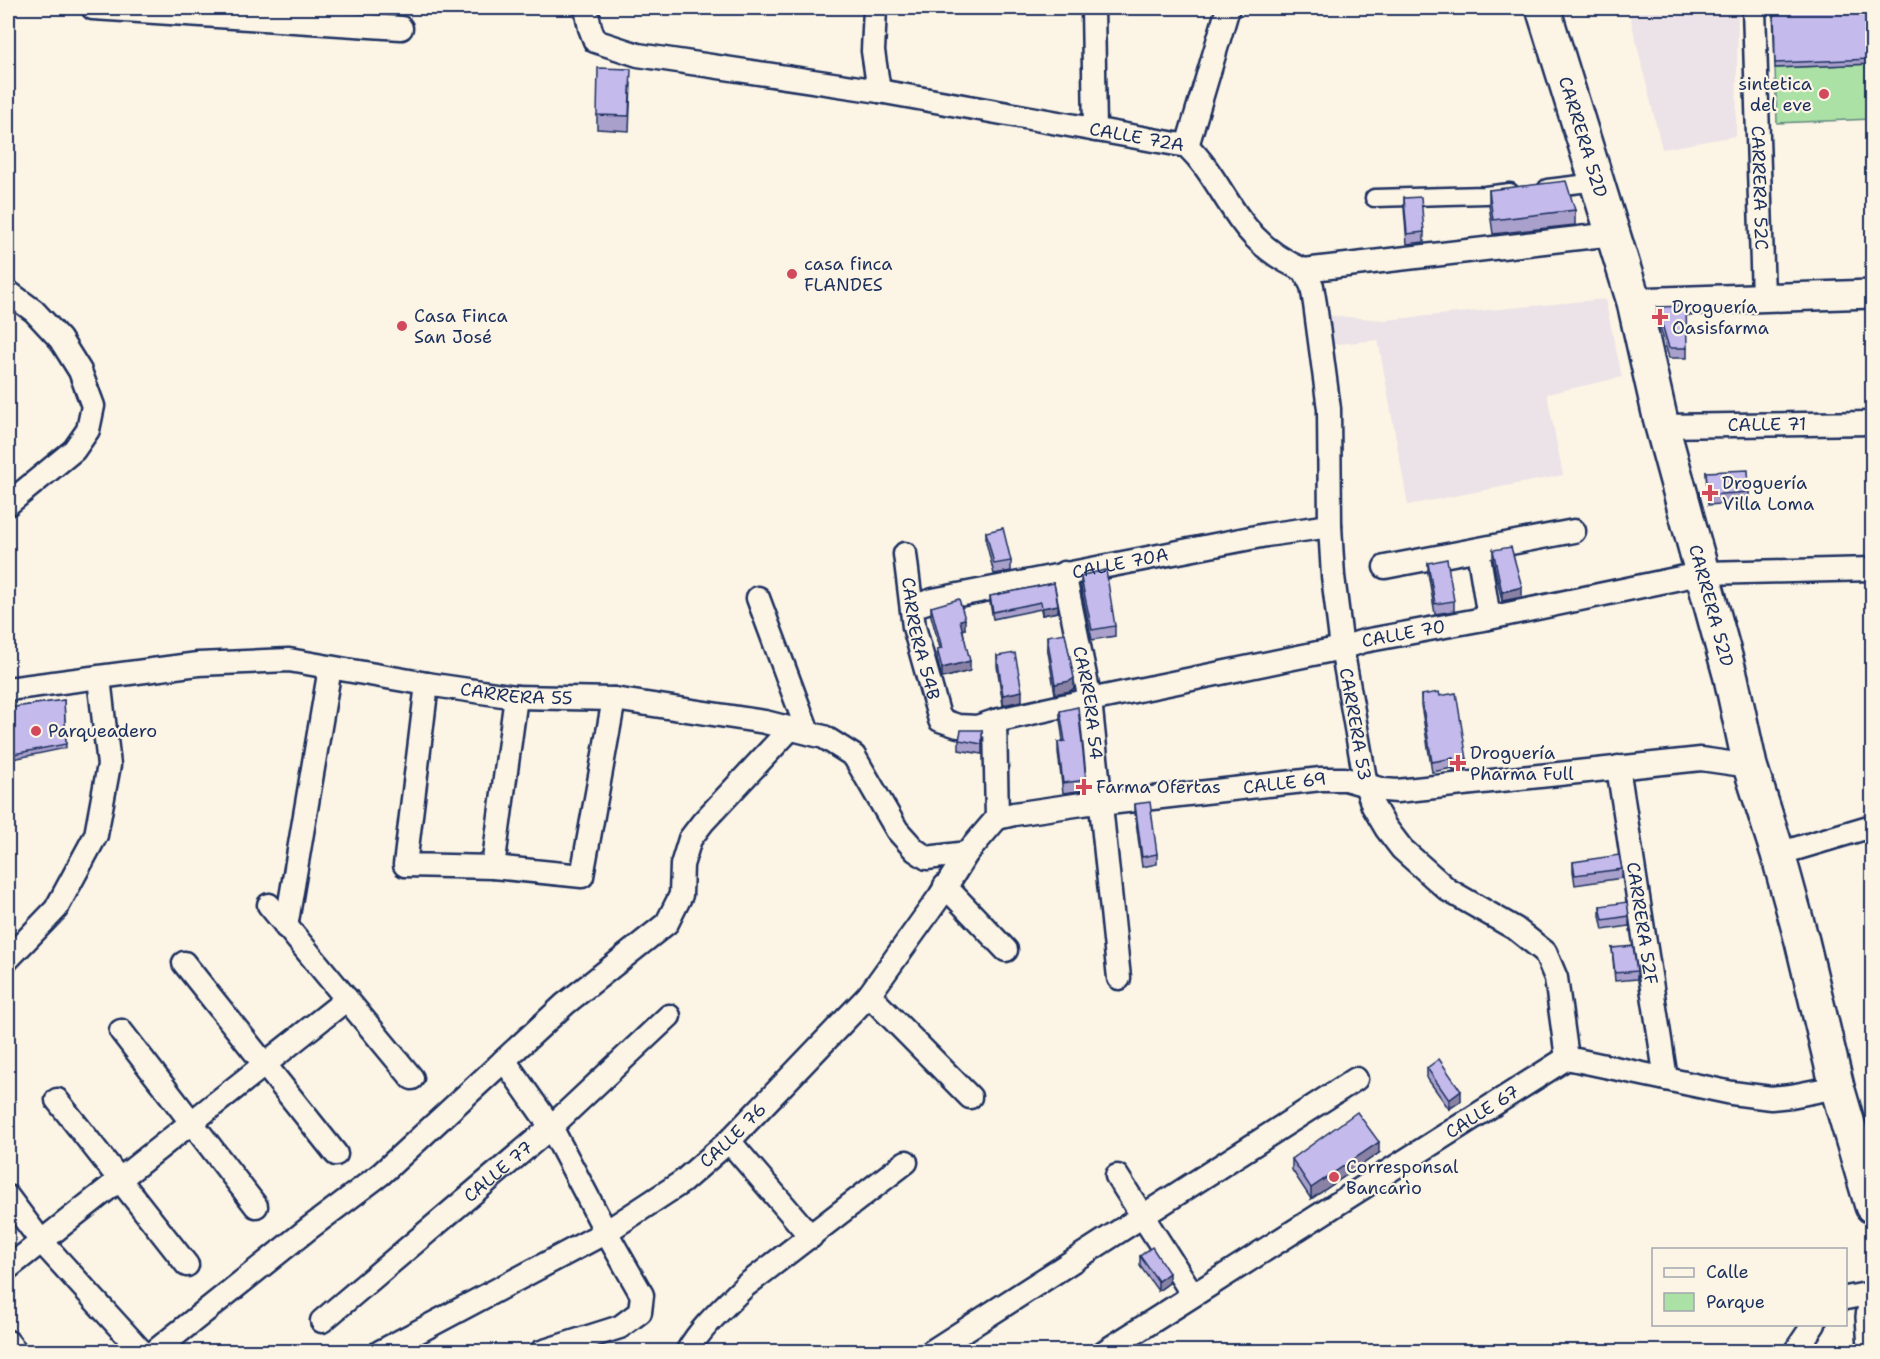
<svg xmlns="http://www.w3.org/2000/svg" width="1880" height="1359" font-family="'Shantell Sans',sans-serif">
<style>
.built{fill:#ebe3e7}
.green{fill:#abe1a4;stroke:#638881;stroke-width:1.5}
.lines{fill:none;stroke-linecap:round;stroke-linejoin:round}
.pedestrian-casing{stroke:#1b2f5e;stroke-width:21}
.minor-casing{stroke:#1b2f5e;stroke-width:27}
.tertiary-casing{stroke:#1b2f5e;stroke-width:32}
.primary-casing{stroke:#1b2f5e;stroke-width:38}
.pedestrian{stroke:#fcf5e5;stroke-width:16}
.minor{stroke:#fcf5e5;stroke-width:22}
.tertiary{stroke:#fcf5e5;stroke-width:27}
.primary{stroke:#fcf5e5;stroke-width:33}
.wall{fill:#a9a0cb;stroke:#1b2f5e;stroke-width:1.5}
.shaded-wall{fill:#8982a5;stroke:#1b2f5e;stroke-width:1.5}
.building{fill:#c4baec;stroke:#1b2f5e;stroke-width:1.5}
.poi-dot{fill:#d1495b;stroke:#fcf5e5;stroke-width:2}
.labels{text-anchor:middle;stroke-width:4.5;stroke-linejoin:round;paint-order:stroke}
.poi-label{font-size:18px;fill:#1b2f5e;stroke:#fcf5e5;text-anchor:start}
.street-label{font-size:18px;fill:#1b2f5e;stroke:#fcf5e5}
</style>
<rect width="100%" height="100%" fill="#fcf5e5"/>
<filter id="ink" filterUnits="userSpaceOnUse"><feTurbulence type="fractalNoise" baseFrequency=".0167" numOctaves="2"/><feDisplacementMap in="SourceGraphic" scale="12" xChannelSelector="R" yChannelSelector="G"/><feConvolveMatrix kernelMatrix="1 2 1 2 8 2 1 2 1" color-interpolation-filters="sRGB"/></filter>
<g filter="url(#ink)">
<!-- built -->
<path class="built" d="M1628,8H1738L1736,136L1662,149Z
M1605,299L1622,377L1547,394L1563,475L1408,505L1378,340L1328,345L1324,315L1385,320Z"/>
<!-- green -->
<path class="green" d="M1872,64V119L1777,123L1775,68Z"/>
<g class="lines">
<defs>
<path id="pedestrian" d="M1547,188L1597,182
M1374,198L1485,195L1510,192"/>
<g id="minor">
<path d="M93,8L401,28"/>
<path id="s1" d="M586,8L590,28L595,41L638,55L879,91L1187,146C1209,167 1221,193 1239,218C1255,241 1277,259 1304,270L1613,234"/>
<path d="M875,8L873,51L879,91"/>
<path d="M1093,8L1095,130"/>
<path id="s2" d="M1754,8L1763,297"/>
<path d="M1187,146L1228,8"/>
<path id="s3" d="M1304,270L1312,286L1315,304L1329,409L1330,526L1333,576L1342,648L1366,785L1373,806L1386,828L1402,849L1448,890L1516,929L1545,952L1556,978L1567,1058"/>
<path d="M8,292L34,311L60,339L80,371L93,406L88,430L74,450L8,504"/>
<path id="s4" d="M1662,426L1872,423"/>
<path d="M1478,550L1489,618"/>
<path id="s5" d="M905,554L914,627L940,720L958,726L977,727L995,721L1090,700L1342,648L1364,641L1489,618L1704,573L1872,569"/>
<path d="M1385,567L1574,531"/>
<path id="s6" d="M1064,573L1090,700L1119,978"/>
<path d="M758,598L808,732"/>
<path id="s7" d="M912,607L933,600L1266,535L1330,526"/>
<path d="M427,684L405,865L493,867L582,876L614,699"/>
<path id="s8" d="M8,689L198,664L289,660L427,684L516,697L614,699L765,722L824,737L854,756L897,830L915,850L927,858L967,853"/>
<path d="M995,721L997,818"/>
<path id="s9" d="M1618,767L1666,1079"/>
<path id="s10" d="M997,818L1014,814L1089,803L1100,804L1321,779H1345L1384,790L1397,791L1701,759L1750,766"/>
<path d="M1778,854L1872,826"/>
<path d="M493,867L516,697"/>
<path d="M945,886L1006,950"/>
<path d="M269,905L412,1078"/>
<path d="M286,927L330,668"/>
<path d="M8,959L56,909L96,835L109,765L99,678"/>
<path d="M184,963L336,1154"/>
<path d="M869,995L970,1097"/>
<path d="M121,1031L256,1206"/>
<path d="M504,1060L551,1127L606,1232L642,1295L640,1312L620,1327L541,1352"/>
<path d="M57,1100L187,1265"/>
<path d="M729,1141L811,1237"/>
<path d="M1117,1176L1193,1295"/>
<path d="M8,1197L41,1241L142,1352"/>
<path d="M8,1268L347,999"/>
<path d="M1846,1298L1872,1293"/>
<path id="s11" d="M322,1321L551,1127L669,1016"/>
<path d="M8,1342L16,1352"/>
<path d="M154,1352L308,1229L381,1174L565,1004L667,923L681,895L682,865L690,839L703,822L791,728"/>
<path id="s12" d="M380,1352L606,1232L682,1182L729,1141L869,995L940,896L967,853L997,818"/>
<path d="M687,1352C701,1327 725,1306 745,1286L906,1162"/>
<path d="M931,1352L1356,1079"/>
<path id="s13" d="M1104,1352L1567,1058L1732,1093L1771,1098L1791,1096L1837,1087"/>
<path d="M1795,1352L1814,1324"/>
</g>
<path id="tertiary" d="M1634,302L1872,294
M1872,1304L1870,1317L1872,1348"/>
<g id="primary">
<path id="s14" d="M1543,8L1634,302L1662,426L1731,678L1750,766L1778,854L1802,941L1837,1087L1872,1206"/>
</g>
</defs>
<!-- pedestrian casing -->
<use href="#pedestrian" class="pedestrian-casing"/>
<!-- minor casing -->
<use href="#minor" class="minor-casing"/>
<!-- tertiary casing -->
<use href="#tertiary" class="tertiary-casing"/>
<!-- primary casing -->
<use href="#primary" class="primary-casing"/>
<!-- pedestrian -->
<use href="#pedestrian" class="pedestrian"/>
<!-- minor -->
<use href="#minor" class="minor"/>
<!-- tertiary -->
<use href="#tertiary" class="tertiary"/>
<!-- primary -->
<use href="#primary" class="primary"/>
</g>
<!-- wall -->
<path class="wall" d="M1773,8L1872,48V64L1775,68Z
M631,84L629,131L597,129V115Z
M1489,190L1575,210V225L1493,234L1489,205Z
M1404,198L1424,232V242L1407,244L1404,208Z
M1657,307L1687,348V358H1669L1657,317Z
M1706,472L1749,492V502L1708,505Z
M986,532L1011,561V571L994,574L986,542Z
M1493,550L1522,597L1502,601L1493,560Z
M1428,563L1454,601V611L1435,614L1428,573Z
M1081,578L1115,626V636L1092,640L1081,587Z
M1054,583L1058,612L1042,615L1041,609L993,619L990,603V596Z
M931,607L965,629L963,630L970,671L942,678L937,659V649L940,648L931,616Z
M1047,636L1074,688L1070,691L1055,694L1047,646Z
M997,656L1022,701L1003,705L997,666Z
M1421,695L1440,696L1467,759V769L1453,771V768L1432,772L1421,705Z
M64,700L66,748L8,760V708Z
M1060,711L1086,780V790L1063,793L1058,752V742L1063,741L1060,720Z
M982,730V754L959,750V740Z
M1135,804L1157,854V864L1142,867L1135,814Z
M1573,862L1622,869V878L1575,885L1573,871Z
M1600,906L1629,916V926L1603,930L1600,916Z
M1612,948L1637,971V979L1615,981Z
M1427,1068L1461,1101L1449,1109L1427,1078Z
M1379,1153L1311,1199L1292,1170V1159Z
M1140,1256L1169,1283L1158,1291L1140,1266Z"/>
<!-- shaded-wall -->
<path class="shaded-wall" d="M1522,587V597L1502,601V592Z
M1058,605V612L1042,615V608Z
M965,619V629L960,630V620Z
M970,661V671L942,678V668Z
M1074,678V688L1070,691L1055,694V684Z
M1022,691V701L1003,705V695Z
M1461,1091V1101L1449,1109V1100Z
M1379,1142V1153L1311,1199V1188Z
M1169,1273V1283L1158,1291V1281Z"/>
<!-- building -->
<path class="building" d="M1774,8H1871L1872,59L1775,63Z
M598,68L631,69L629,116L597,115Z
M1566,181L1575,210L1493,220L1489,190Z
M1421,197L1424,232L1407,234L1404,198Z
M1686,306L1687,348H1669L1657,307Z
M1748,470L1749,492L1708,495L1706,472Z
M1003,528L1011,561L994,564L986,532Z
M1511,547L1522,587L1502,592L1493,550Z
M1447,559L1454,601L1435,604L1428,563Z
M1106,570L1115,626L1092,630L1081,578L1083,575Z
M1054,583L1058,605L1042,608L1041,602L993,612L990,596Z
M959,599L965,619L960,620L970,661L942,668L937,649L942,648L931,607Z
M1065,633L1074,678L1070,681L1055,684L1047,636Z
M1015,653L1022,691L1003,695L997,656Z
M1439,692L1440,696L1456,693L1467,759L1453,761V758L1432,762L1421,695Z
M64,700L66,744L8,755V708Z
M1078,707L1086,780L1063,783L1058,742L1065,741L1060,711Z
M961,730H982V744L959,740Z
M1150,802L1157,854L1142,857L1135,804Z
M1619,855L1622,869L1575,875L1573,862Z
M1627,902L1629,916L1603,920L1600,906Z
M1633,946L1637,971L1615,973L1612,948Z
M1439,1059L1461,1091L1449,1100L1427,1068Z
M1357,1112L1379,1142L1311,1188L1292,1159Z
M1152,1247L1169,1273L1158,1281L1140,1256Z"/>
</g>
<!-- markers -->
<g class="poi-dot">
<circle cx="1824" cy="94" r="6"/>
<circle cx="792" cy="274" r="6"/>
<path d="M1657 308h6v6h6v6h-6v6h-6v-6h-6v-6h6z"/>
<circle cx="402" cy="326" r="6"/>
<path d="M1707 484h6v6h6v6h-6v6h-6v-6h-6v-6h6z"/>
<circle cx="36" cy="731" r="6"/>
<path d="M1455 754h6v6h6v6h-6v6h-6v-6h-6v-6h6z"/>
<path d="M1081 778h6v6h6v6h-6v6h-6v-6h-6v-6h6z"/>
<circle cx="1334" cy="1177" r="6"/>
</g>
<g class="labels">
<!-- poi labels -->
<g class="poi-label">
<text x="1812" y="90" text-anchor="end">sintetica<tspan x="1812" dy="21">del eve</tspan></text>
<text x="804" y="270">casa finca<tspan x="804" dy="21">FLANDES</tspan></text>
<text x="1672" y="313">Droguería<tspan x="1672" dy="21">Oasisfarma</tspan></text>
<text x="414" y="322">Casa Finca<tspan x="414" dy="21">San José</tspan></text>
<text x="1722" y="489">Droguería<tspan x="1722" dy="21">Villa Loma</tspan></text>
<text x="48" y="737">Parqueadero</text>
<text x="1470" y="759">Droguería<tspan x="1470" dy="21">Pharma Full</tspan></text>
<text x="1096" y="793">Farma Ofertas</text>
<text x="1346" y="1173">Corresponsal<tspan x="1346" dy="21">Bancarìo</tspan></text>
</g>
<!-- street labels -->
<g class="street-label">
<text dy="6" stroke="none"><textPath href="#s14" startOffset="135">CARRERA 52D</textPath></text>
<text dy="6" stroke="none"><textPath href="#s1" startOffset="585">CALLE 72A</textPath></text>
<text dy="6" stroke="none"><textPath href="#s2" startOffset="180">CARRERA 52C</textPath></text>
<text dy="6" stroke="none"><textPath href="#s4" startOffset="105">CALLE 71</textPath></text>
<text dy="6" stroke="none"><textPath href="#s7" startOffset="213">CALLE 70A</textPath></text>
<text dy="6" stroke="none"><textPath href="#s14" startOffset="621">CARRERA 52D</textPath></text>
<text dy="6" stroke="none"><textPath href="#s5" startOffset="645">CALLE 70</textPath></text>
<text dy="6" stroke="none"><textPath href="#s5" startOffset="86">CARRERA 54B</textPath></text>
<text dy="6" stroke="none"><textPath href="#s8" startOffset="513">CARRERA 55</textPath></text>
<text dy="6" stroke="none"><textPath href="#s6" startOffset="132">CARRERA 54</textPath></text>
<text dy="6" stroke="none"><textPath href="#s3" startOffset="459">CARRERA 53</textPath></text>
<text dy="6" stroke="none"><textPath href="#s10" startOffset="290">CALLE 69</textPath></text>
<text dy="6" stroke="none"><textPath href="#s9" startOffset="158">CARRERA 52F</textPath></text>
<text dy="6" stroke="none"><textPath href="#s13" startOffset="448">CALLE 67</textPath></text>
<text dy="6" stroke="none"><textPath href="#s12" startOffset="416">CALLE 76</textPath></text>
<text dy="6" stroke="none"><textPath href="#s11" startOffset="231">CALLE 77</textPath></text>
</g>
</g>
<!-- margin -->
<rect width="1880" height="1359" fill="none" stroke="#fcf5e5" stroke-width="30"/>
<rect x="15" y="15" width="1850" height="1329" fill="none" stroke="#1b2f5e" stroke-width="2" filter="url(#ink)"/>
<!-- legend -->
<rect x="1652" y="1248" width="195" height="78" fill="#fcf5e5" stroke="#a2a6af" stroke-width="1.5"/>
<rect x="1664" y="1268" width="30" height="9" fill="#fcf5e5" stroke="#a2a6af" stroke-width="1.5"/>
<text x="1706" y="1278" font-size="18" fill="#1b2f5e">Calle</text>
<rect x="1664" y="1293" width="30" height="18" fill="#abe1a4" stroke="#a2a6af" stroke-width="1.5"/>
<text x="1706" y="1308" font-size="18" fill="#1b2f5e">Parque</text>
</svg>
